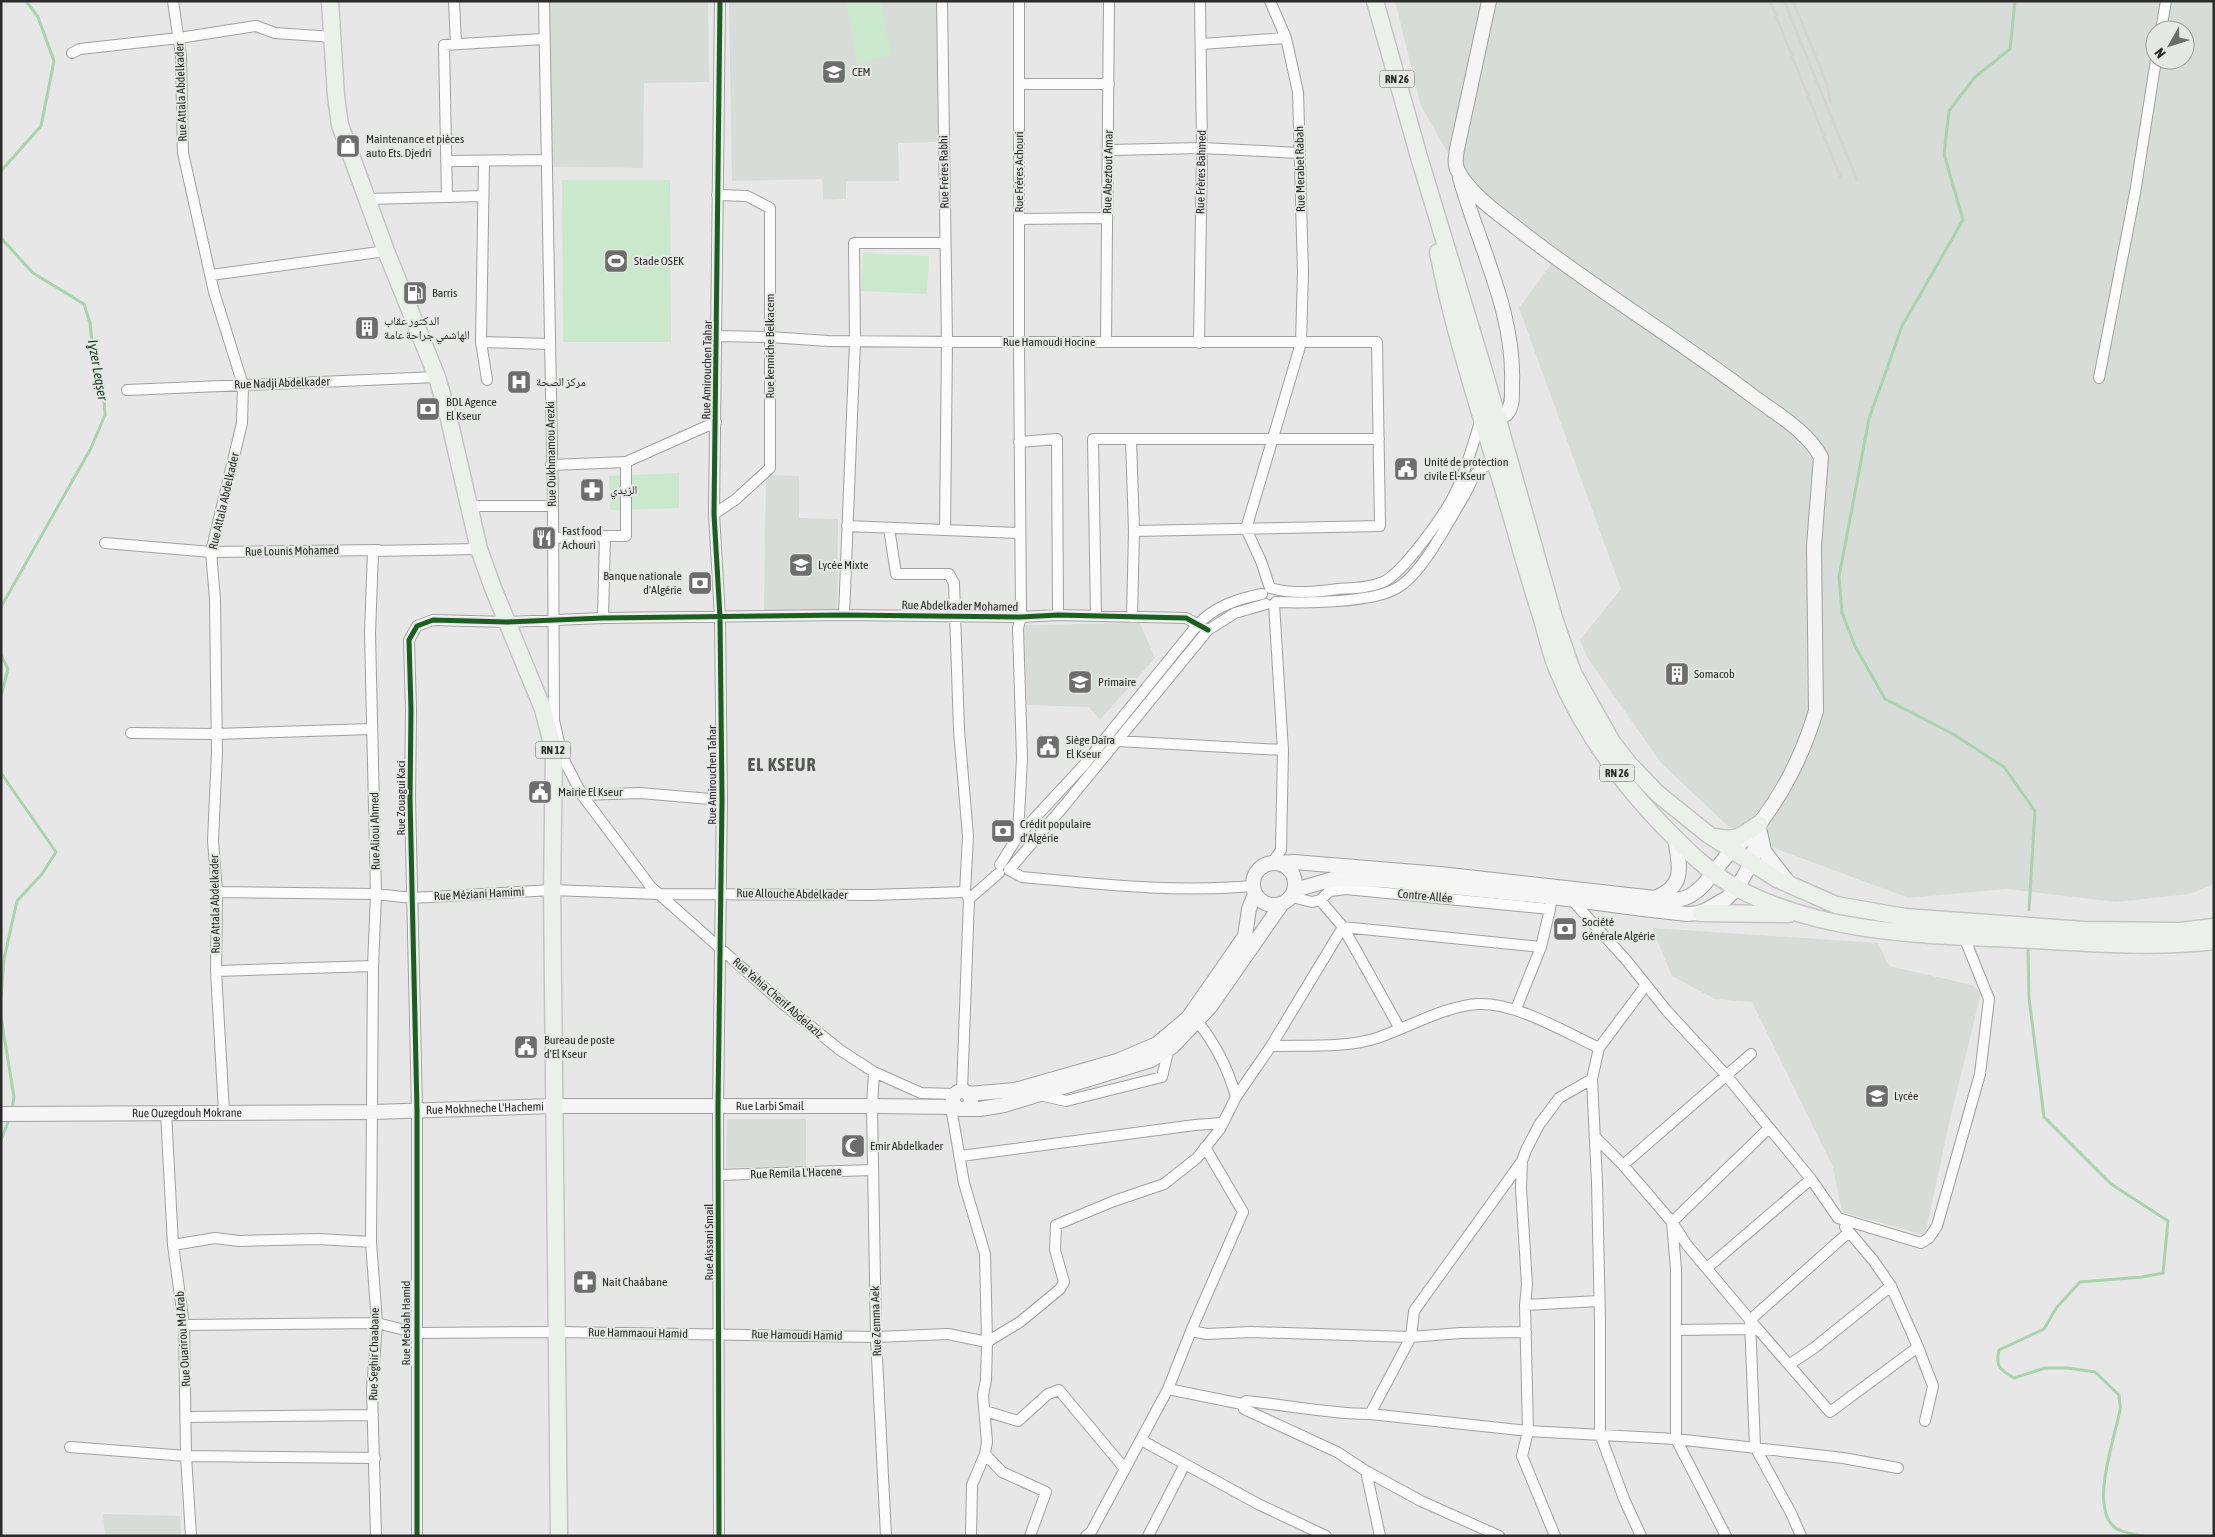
<svg xmlns="http://www.w3.org/2000/svg" width="2215" height="1537" font-family="'Asap Condensed','Noto Naskh Arabic',sans-serif">
<style>
.built{fill:#d7dcd8;fill-rule:evenodd}
.green{fill:#cae9cc}
.lines{fill:none;stroke-linecap:round;stroke-linejoin:round}
.stream{stroke:#a9d3ac;stroke-width:3}
.street-casing{stroke:#a0a0a0;stroke-width:12}
.secondary-casing{stroke:#a0a0a0;stroke-width:16}
.primary-casing{stroke:#c4c4c4;stroke-width:19}
.street{stroke:#fbfbfb;stroke-width:10}
.secondary{stroke:#f4f5f4;stroke-width:14}
.primary{stroke:#ebf0eb;stroke-width:16}
.rail{stroke:#d4d4d4;stroke-width:3}
.cycleway-casing{stroke:#e6e8e6;stroke-width:8}
.cycleway{stroke:#1b5e20;stroke-width:5}
.labels{text-anchor:middle;stroke-width:4;stroke-linejoin:round;paint-order:stroke}
.shield{fill:#e6e8e6;stroke:#626462;stroke-width:1}
.shield-label{font-size:11px;font-weight:bold;fill:#2a2b2a}
.poi-label{font-size:12px;fill:#2a2b2a;stroke:#e6e8e6;text-anchor:start}
.street-label{font-size:12px;fill:#2a2b2a;stroke:#e6e8e6}
.water-label{font-size:14px;font-style:italic;fill:#153e1b;stroke:#e6e8e6}
.district-label{font-size:18px;font-weight:bold;letter-spacing:1px;fill:#545654;stroke:#e6e8e6}
</style>
<rect width="100%" height="100%" fill="#e7e7e7"/>
<!-- built -->
<path class="built" d="M549,1H708L709,82L644,83L643,168L550,167Z
M729,1H936L938,142L898,143L899,181H846V199L823,200L822,179L732,181Z
M1395,1H2214V884L2190,894L2116,902L2006,889L1909,898L1774,848L1727,825L1661,763L1587,657L1580,640L1621,589L1519,308L1551,264L1477,204L1421,106ZM2155,30H2185V60H2155Z
M766,475L799,476V518L838,519L837,612L764,610Z
M1140,623L1155,658L1100,720L1089,707L1027,705L1024,625Z
M1652,928L1878,943L1889,966L1972,985L1981,993L1951,1115L1925,1235L1842,1212L1833,1167L1752,1002L1715,999L1672,976Z
M727,1119H806V1166L726,1168Z
M103,1514L180,1516L181,1536H105Z"/>
<!-- green -->
<path class="green" d="M846,1H881L891,56L857,62Z
M562,180H670L671,342H563Z
M863,253L929,256L927,294L861,291Z
M679,473V508L610,510L609,476Z"/>
<g class="lines">
<!-- stream -->
<path class="stream" d="M2015,1L2010,49L1975,77L1949,111L1944,154L1963,220L1902,326L1869,419L1839,577L1842,613L1855,646L1885,699L1953,734L2004,767L2035,811L2029,910
M1,171L41,126L54,61L38,17L26,1
M1,238L33,273L84,304L90,323L93,351L103,385L105,415L91,448L1,607
M1,655L8,669L1,696
M1,773L56,852L42,874L17,901L4,959L1,998
M2028,946L2029,998L2044,1117L2111,1184L2168,1221L2163,1273L2142,1277L2080,1282L2057,1307L2044,1329L1999,1350C1995,1366 2000,1370 2014,1378L2045,1368H2068L2095,1372L2119,1395C2119,1400 2121,1406 2120,1410C2116,1435 2087,1511 2117,1529C2124,1533 2135,1534 2143,1536
M1,1017L14,1097L12,1109
M1,1140L10,1117"/>
<defs>
<path id="street" d="M173,1L181,56L183,153L214,292L243,385L242,423L211,552L215,599L216,682L217,752L213,841L217,892L216,971L224,1112
M454,1L456,44
M544,1L553,506L554,720L562,756L582,795L651,887L782,1003L840,1050L874,1072L921,1093L955,1094
M942,1L947,342L945,530
M1270,1L1286,38L1298,92L1303,272L1301,343L1246,529L1261,561L1270,588
M2161,30L2166,1
M1201,44L1286,38
M72,53L80,49L179,38L256,26L275,33L333,37
M1019,84H1109
M1109,150L1202,148L1299,153
M446,161L547,160
M484,161L481,342L487,380
M447,197L444,45L543,39
M367,199L483,196
M1019,219L1107,218
M211,275L386,251
M718,336L770,337L828,341L958,342H1377L1380,526L1134,531
M481,342L549,344
M1106,342L1109,1
M1199,343L1202,148L1200,1
M2099,378L2135,193L2156,60
M127,390L437,377
M1131,439L1134,531L1132,617
M1019,442L1057,439L1058,615
M551,465L626,462L716,422
M469,506H553
M714,514L735,500L770,468V208L747,196L717,195
M847,526L1020,533
M889,528L896,574H949L954,583L959,730L968,836L965,892
M552,538L605,536
M105,543L211,552L378,550
M1274,589C1295,594 1316,592 1338,589C1353,588 1369,588 1383,582C1403,573 1446,513 1456,491C1467,468 1473,443 1481,419
M1276,602C1305,603 1372,603 1397,588C1423,573 1448,522 1464,496C1475,477 1472,470 1495,462
M844,615L855,341L854,243H945
M1096,616L1093,439H1379
M603,618L605,536H626V462
M131,733L215,734L372,729
M1117,741L1283,750
M582,795L640,793L722,800
M1018,836L1022,758L1018,628L1021,617L1019,342V1
M1272,863L1281,850L1283,750L1274,604
M1000,865L1018,836L1083,766L1198,624C1216,606 1237,599 1262,594
M1252,886C1176,893 1099,884 1022,877L1009,870L1064,806L1208,630L1235,613L1266,604
M217,892L376,894L412,898L552,890L658,894L870,895L965,892L969,899
M1292,897L1312,902L1320,900L1330,891L1346,889L1550,909L1552,897
M1320,900L1343,927L1400,1029
M1572,900L1627,961L1667,1011L1726,1075L1811,1179L1838,1218L1921,1243L1929,1238L1937,1226L1980,1074L1989,999L1964,937
M216,971L373,966
M1516,1009L1541,947L1550,909
M1271,1046C1304,1045 1347,1048 1377,1038C1409,1027 1445,1006 1478,1004C1515,1002 1565,1032 1599,1048
M874,1072L872,1106L876,1337L886,1536
M962,1091L969,899L999,873
M1039,1095L1066,1101L1162,1077L1169,1048
M1236,1097L1271,1046L1343,927L1541,947
M954,1105L951,1107L964,1183L985,1254L987,1342L986,1380L983,1395L987,1442L985,1454L972,1485L971,1536
M166,1112L173,1245L184,1325L186,1456L191,1536
M1595,1137L1623,1165L1672,1222L1687,1245L1750,1320L1755,1447L1791,1513L1801,1536
M961,1156L1195,1125L1223,1123
M1623,1165L1751,1054
M719,1175L873,1170
M1845,1227L1873,1260L1891,1286L1918,1347L1933,1386L1925,1421
M1849,1232L1750,1320L1830,1412L1918,1347
M173,1245L215,1238L239,1241L318,1239L371,1242
M1707,1268L1811,1179
M1525,1305L1599,1301
M184,1325L377,1323L416,1333L557,1332L876,1337L948,1334L987,1342L1020,1322L1060,1289L1064,1282L1055,1250L1056,1225L1114,1201L1164,1184L1197,1158L1220,1129L1236,1097C1228,1068 1216,1045 1198,1022
M1677,1330L1751,1329
M1191,1331L1207,1334L1251,1332L1411,1337L1460,1333L1526,1332
M1790,1364L1814,1348L1891,1286
M1168,1389L1242,1404
M985,1411L1018,1421L1048,1394L1059,1390L1125,1469
M1370,1414L1411,1337L1414,1311L1522,1161
M187,1417L373,1415
M1141,1440L1258,1504L1326,1536
M70,1447L186,1456L375,1458
M985,1454L1002,1472L1046,1492L1030,1536
M1366,1471L1380,1536
M376,1536L372,1390L377,1323L371,1242L373,966L376,894L370,633L373,551L479,549
M417,1536V1110L410,798L411,710L409,640L417,626L433,620L507,622L603,618L844,615L1021,617L1058,615L1186,618L1208,630
M719,1536L718,1107L722,800L720,617L714,514L720,1
M1086,1536L1091,1532L1168,1389L1191,1331L1243,1212L1205,1147
M1148,1536L1185,1464
M1499,1536L1421,1501L1366,1471L1337,1452L1244,1409L1242,1404L1246,1401C1287,1405 1329,1414 1370,1414L1528,1431L1676,1439L1843,1458L1898,1468
M1555,1536L1522,1456L1528,1431L1525,1305L1527,1285L1521,1188L1522,1161L1526,1150L1539,1125L1559,1098L1592,1079
M1641,1536L1624,1499L1600,1434V1322L1597,1182L1592,1079L1599,1048L1646,985
M1726,1536L1676,1439V1269L1672,1222L1768,1129"/>
<g id="secondary">
<path d="M1489,1L1457,149C1456,156 1454,164 1458,171C1472,197 1501,215 1523,233C1598,291 1679,340 1754,397C1778,415 1807,431 1821,457L1814,546L1816,711C1804,751 1785,790 1760,823C1750,836 1736,846 1725,858C1713,872 1703,891 1685,898C1673,902 1663,899 1651,898"/>
<path d="M1460,178C1479,247 1515,312 1512,385C1512,395 1513,407 1506,414L1499,415L1495,413"/>
<path d="M1760,832L1764,851L1791,886"/>
<circle cx="1274" cy="884" r="21"/>
<path d="M1275,863L1294,862L1440,874L1655,898C1687,885 1679,866 1675,838"/>
<path d="M1295,890L1333,879L1382,880L1552,897L1643,909L1687,914L1701,913L1727,898L1737,888L1752,862L1759,824"/>
<circle cx="962" cy="1100" r="9"/>
<path d="M968,1094L1015,1090L1117,1061L1157,1044L1188,1018L1245,936L1249,909L1255,894"/>
<path d="M963,1109H980L1004,1105L1151,1060L1173,1046L1210,1007L1281,905"/>
<path id="s1" d="M1,1114L373,1112L554,1106H872L956,1107"/>
</g>
<path id="primary" d="M330,1L336,96L340,125L386,251L437,377L448,415L479,549L493,588L543,709L554,752L552,890L559,1536
M1375,1L1419,157L1486,378L1554,618L1573,673L1612,742L1629,764L1658,794L1709,835L1777,879L1836,905L1905,917L2084,930L2180,931L2214,927
M1438,252C1452,324 1474,393 1495,462C1512,515 1525,567 1542,619C1547,637 1551,655 1558,671C1582,730 1619,780 1663,826C1685,848 1709,873 1737,888C1819,933 1922,935 2014,939C2080,942 2148,949 2214,941
M1716,837C1737,842 1742,835 1759,824
M1701,913L1789,914"/>
</defs>
<!-- street casing -->
<use href="#street" class="street-casing"/>
<!-- secondary casing -->
<use href="#secondary" class="secondary-casing"/>
<!-- primary casing -->
<use href="#primary" class="primary-casing"/>
<!-- street -->
<use href="#street" class="street"/>
<!-- secondary -->
<use href="#secondary" class="secondary"/>
<!-- primary -->
<use href="#primary" class="primary"/>
<!-- rail -->
<path class="rail" d="M1770,1L1840,176
M1784,1L1857,180
M1793,1L1827,84L1830,102"/>
<defs>
<path id="cycleway" d="M417,1536V1110L410,798L411,710L409,640L417,626L433,620L507,622L603,618L844,615L1021,617L1058,615L1186,618L1208,630
M719,1536L718,1107L722,800L720,617L714,514L720,1"/>
</defs>
<!-- cycleway casing -->
<use href="#cycleway" class="cycleway-casing"/>
<!-- cycleway -->
<use href="#cycleway" class="cycleway"/>
</g>
<!-- icons -->
<defs>
<symbol id="school-square" viewBox="-11 -11 22 22"><rect x="-9" y="-9" width="18" height="18" rx="4" fill="#6c6d6c" stroke="#e6e8e6"/><path d="M0-5L7-2L0 1L-7-2ZM-4 1L0 2.5L4 1V4Q0 6-4 4Z" fill="#fff"/></symbol>
<symbol id="shop-square" viewBox="-11 -11 22 22"><rect x="-9" y="-9" width="18" height="18" rx="4" fill="#6c6d6c" stroke="#e6e8e6"/><path d="M-5-2.5h2.3a2.7 3.5 0 0 1 5.4 0H5L5.5 6h-11ZM-1.5-2.5h3a1.5 2.3 0 0 0-3 0Z" fill="#fff"/></symbol>
<symbol id="stadium-square" viewBox="-11 -11 22 22"><rect x="-9" y="-9" width="18" height="18" rx="4" fill="#6c6d6c" stroke="#e6e8e6"/><path d="M0-5a6.5 5 0 1 0 0 10a6.5 5 0 1 0 0-10ZM-3.5-1.8h7v3.6h-7Z" fill="#fff"/></symbol>
<symbol id="fuel-square" viewBox="-11 -11 22 22"><rect x="-9" y="-9" width="18" height="18" rx="4" fill="#6c6d6c" stroke="#e6e8e6"/><path d="M-5.5-6h7V0h2V4h1.3V-2.5L3-4.5l.8-.8L6-3V5H2.5V1h-1V6h-7ZM-4.2-4.7v3.2H.2V-4.7Z" fill="#fff"/></symbol>
<symbol id="building-square" viewBox="-11 -11 22 22"><rect x="-9" y="-9" width="18" height="18" rx="4" fill="#6c6d6c" stroke="#e6e8e6"/><path d="M-4-6H4V6H1V3H-1V6H-4ZM-2.5-4.3h1.7v1.8h-1.7ZM.8-4.3h1.7v1.8H.8ZM-2.5-1h1.7V.8h-1.7ZM.8-1h1.7V.8H.8Z" fill="#fff"/></symbol>
<symbol id="hospital-square" viewBox="-11 -11 22 22"><rect x="-9" y="-9" width="18" height="18" rx="4" fill="#6c6d6c" stroke="#e6e8e6"/><path d="M-5-5h3v3.5h4V-5h3V5h-3V1.5h-4V5h-3Z" fill="#fff"/></symbol>
<symbol id="bank-square" viewBox="-11 -11 22 22"><rect x="-9" y="-9" width="18" height="18" rx="4" fill="#6c6d6c" stroke="#e6e8e6"/><path d="M-6-4H6V4H-6ZM0-2.3a2.3 2.3 0 1 0 0 4.6a2.3 2.3 0 1 0 0-4.6Z" fill="#fff"/></symbol>
<symbol id="civic-square" viewBox="-11 -11 22 22"><rect x="-9" y="-9" width="18" height="18" rx="4" fill="#6c6d6c" stroke="#e6e8e6"/><path d="M-.6-6.5H3V-4.5H.6V-3L4-1V1h2V6H-6V1h2V-1L-.6-3ZM-1.2 2.5V6h2.4V2.5Z" fill="#fff"/></symbol>
<symbol id="pharmacy-square" viewBox="-11 -11 22 22"><rect x="-9" y="-9" width="18" height="18" rx="4" fill="#6c6d6c" stroke="#e6e8e6"/><path d="M-2-6h4v4h4v4h-4v4h-4v-4h-4v-4h4Z" fill="#fff"/></symbol>
<symbol id="restaurant-square" viewBox="-11 -11 22 22"><rect x="-9" y="-9" width="18" height="18" rx="4" fill="#6c6d6c" stroke="#e6e8e6"/><path d="M-5-6h1v4h1v-4h1v4h1v-4h1v5L-1.5 .5V6h-2V.5L-5-1ZM5-6V6H3V1.5H1.5Q1.5-4 5-6Z" fill="#fff"/></symbol>
<symbol id="mosque-square" viewBox="-11 -11 22 22"><rect x="-9" y="-9" width="18" height="18" rx="4" fill="#6c6d6c" stroke="#e6e8e6"/><path d="M3.5-4.9A6 6 0 1 0 3.5 4.9A5 5 0 1 1 3.5-4.9Z" fill="#fff"/></symbol>
</defs>
<g fill-rule="evenodd">
<use href="#school-square" x="820" y="58" width="28" height="28"/>
<use href="#shop-square" x="334" y="132" width="28" height="28"/>
<use href="#stadium-square" x="602" y="247" width="28" height="28"/>
<use href="#fuel-square" x="401" y="279" width="28" height="28"/>
<use href="#building-square" x="353" y="314" width="28" height="28"/>
<use href="#hospital-square" x="505" y="368" width="28" height="28"/>
<use href="#bank-square" x="414" y="395" width="28" height="28"/>
<use href="#civic-square" x="1392" y="455" width="28" height="28"/>
<use href="#pharmacy-square" x="578" y="476" width="28" height="28"/>
<use href="#restaurant-square" x="530" y="524" width="28" height="28"/>
<use href="#school-square" x="787" y="551" width="28" height="28"/>
<use href="#bank-square" x="686" y="569" width="28" height="28"/>
<use href="#building-square" x="1663" y="660" width="28" height="28"/>
<use href="#school-square" x="1066" y="668" width="28" height="28"/>
<use href="#civic-square" x="1034" y="733" width="28" height="28"/>
<use href="#civic-square" x="526" y="778" width="28" height="28"/>
<use href="#bank-square" x="989" y="817" width="28" height="28"/>
<use href="#bank-square" x="1551" y="915" width="28" height="28"/>
<use href="#civic-square" x="512" y="1033" width="28" height="28"/>
<use href="#school-square" x="1863" y="1082" width="28" height="28"/>
<use href="#mosque-square" x="839" y="1132" width="28" height="28"/>
<use href="#pharmacy-square" x="571" y="1268" width="28" height="28"/>
</g>
<g class="labels">
<!-- shield labels -->
<g class="shield">
<rect x="1379.5" y="70.5" width="35" height="17" rx="4"/>
<rect x="535.5" y="741.5" width="35" height="17" rx="4"/>
<rect x="1599.5" y="764.5" width="35" height="17" rx="4"/>
</g>
<g class="shield-label">
<text x="1397" y="83">RN 26</text>
<text x="553" y="754">RN 12</text>
<text x="1617" y="777">RN 26</text>
</g>
<!-- poi labels -->
<g class="poi-label">
<text x="852" y="76">CEM</text>
<text x="366" y="143">Maintenance et pièces<tspan x="366" dy="14">auto Ets. Djedri</tspan></text>
<text x="634" y="265">Stade OSEK</text>
<text x="432" y="297">Barris</text>
<text x="384" y="325">الدكتور عقاب<tspan x="384" dy="14">الهاشمي جراحة عامة</tspan></text>
<text x="536" y="386">مركز الصحة</text>
<text x="446" y="406">BDL Agence<tspan x="446" dy="14">El Kseur</tspan></text>
<text x="1424" y="466">Unité de protection<tspan x="1424" dy="14">civile El-Kseur</tspan></text>
<text x="610" y="494">الزيدي</text>
<text x="562" y="535">Fast food<tspan x="562" dy="14">Achouri</tspan></text>
<text x="818" y="569">Lycée Mixte</text>
<text x="682" y="580" text-anchor="end">Banque nationale<tspan x="682" dy="14">d'Algérie</tspan></text>
<text x="1694" y="678">Somacob</text>
<text x="1098" y="686">Primaire</text>
<text x="1066" y="744">Siège Daïra<tspan x="1066" dy="14">El Kseur</tspan></text>
<text x="558" y="796">Mairie El Kseur</text>
<text x="1020" y="828">Crédit populaire<tspan x="1020" dy="14">d'Algérie</tspan></text>
<text x="1582" y="926">Société<tspan x="1582" dy="14">Générale Algérie</tspan></text>
<text x="544" y="1044">Bureau de poste<tspan x="544" dy="14">d'El Kseur</tspan></text>
<text x="1894" y="1100">Lycée</text>
<text x="870" y="1150">Emir Abdelkader</text>
<text x="602" y="1286">Nait Chaâbane</text>
</g>
<!-- street labels -->
<g class="street-label">
<text transform="translate(181 92) rotate(-92)" y="4">Rue Attala Abdelkader</text>
<text transform="translate(1300 169) rotate(-91)" y="4">Rue Merabet Rabah</text>
<text transform="translate(944 172) rotate(-91)" y="4">Rue Frères Rabhi</text>
<text transform="translate(1019 172) rotate(-90)" y="4">Rue Frères Achouri</text>
<text transform="translate(1108 172) rotate(-89)" y="4">Rue Abeztout Amar</text>
<text transform="translate(1201 172) rotate(-89)" y="4">Rue Frères Bahmed</text>
<text x="1049" y="346">Rue Hamoudi Hocine</text>
<text transform="translate(770 346) rotate(-90)" y="4">Rue kenniche Belkacem</text>
<text transform="translate(707 370) rotate(-89)" y="4">Rue Amirouchen Tahar</text>
<text transform="translate(282 383) rotate(-2)" y="4">Rue Nadji Abdelkader</text>
<text transform="translate(551 454) rotate(-91)" y="4">Rue Oukhmamou Arezki</text>
<text transform="translate(224 501) rotate(-77)" y="4">Rue Attala Abdelkader</text>
<text transform="translate(292 551) rotate(-1)" y="4">Rue Lounis Mohamed</text>
<text transform="translate(960 606) rotate(1)" y="4">Rue Abdelkader Mohamed</text>
<text transform="translate(712 775) rotate(-90)" y="4">Rue Amirouchen Tahar</text>
<text transform="translate(401 798) rotate(-90)" y="4">Rue Zouagui Kaci</text>
<text transform="translate(375 831) rotate(-91)" y="4">Rue Alioui Ahmed</text>
<text transform="translate(479 894) rotate(-3)" y="4">Rue Méziani Hamimi</text>
<text transform="translate(792 894) rotate(1)" y="4">Rue Allouche Abdelkader</text>
<text transform="translate(1425 896) rotate(5)" y="4">Contre-Allée</text>
<text transform="translate(215 904) rotate(-91)" y="4">Rue Attala Abdelkader</text>
<text transform="translate(778 998) rotate(41)" y="4">Rue Yahia Cherif Abdelaziz</text>
<text dy="4" stroke="none"><textPath href="#s1" startOffset="769">Rue Larbi Smail</textPath></text>
<text dy="4" stroke="none"><textPath href="#s1" startOffset="484">Rue Mokhneche L'Hachemi</textPath></text>
<text dy="4" stroke="none"><textPath href="#s1" startOffset="186">Rue Ouzegdouh Mokrane</textPath></text>
<text transform="translate(796 1173) rotate(-2)" y="4">Rue Remila L'Hacene</text>
<text transform="translate(709 1242) rotate(-90)" y="4">Rue Aissani Smail</text>
<text transform="translate(876 1321) rotate(-92)" y="4">Rue Zemma Aek</text>
<text transform="translate(406 1323) rotate(-90)" y="4">Rue Mesbah Hamid</text>
<text transform="translate(638 1333) rotate(1)" y="4">Rue Hammaoui Hamid</text>
<text transform="translate(797 1335) rotate(1)" y="4">Rue Hamoudi Hamid</text>
<text transform="translate(183 1339) rotate(-94)" y="4">Rue Ouarirou Md Arab</text>
<text transform="translate(374 1354) rotate(-89)" y="4">Rue Seghir Chaabane</text>
</g>
<!-- water labels -->
<g class="water-label">
<text transform="translate(98 370) rotate(80)" y="5">Iɣzer Leqṣer</text>
</g>
<!-- district labels -->
<g class="district-label">
<text x="782" y="771">EL KSEUR</text>
</g>
</g>
<!-- border -->
<rect width="2215" height="1537" fill="none" stroke="#2a2b2a" stroke-width="5"/>
<!-- north arrow -->
<g transform="translate(2170 45) rotate(231)"><circle r="24" fill="#e6e8e6" stroke="#9b9c9b"/>
<path d="M0-4L9 19L0 12L-9 19Z" fill="#6c6d6c"/>
<text y="-8" font-size="14" font-weight="bold" text-anchor="middle" fill="#2a2b2a">N</text>
</g>
</svg>
